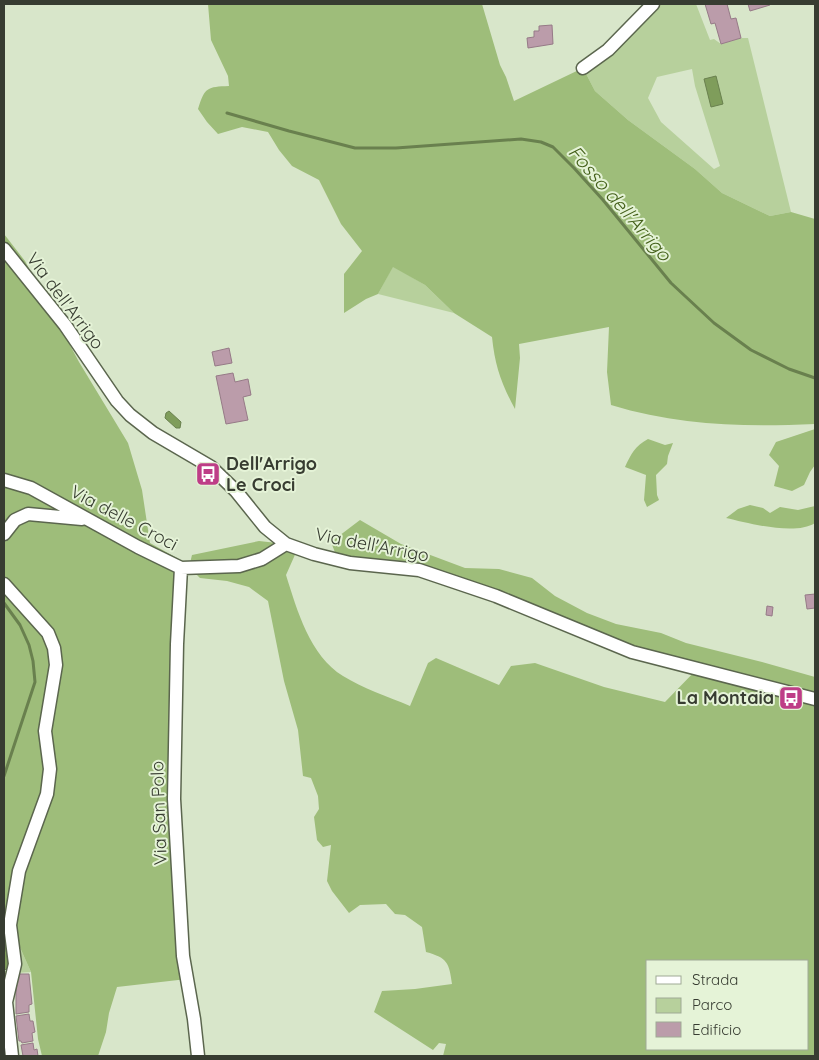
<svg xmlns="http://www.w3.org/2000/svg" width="819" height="1060" font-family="Quicksand,sans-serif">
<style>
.green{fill:#b7d09c;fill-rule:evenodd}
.forest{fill:#9ebd7a;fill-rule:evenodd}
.water{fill:#7f9d5b;stroke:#69804e}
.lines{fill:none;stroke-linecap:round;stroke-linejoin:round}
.stream{stroke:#69804e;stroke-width:3}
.building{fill:#bb9caa;stroke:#967a87}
.minor-casing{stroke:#5b664e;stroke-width:15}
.minor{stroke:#fff;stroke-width:12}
.labels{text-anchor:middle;stroke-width:4;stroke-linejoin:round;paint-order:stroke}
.street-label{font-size:18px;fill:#373c31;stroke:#e5f3d7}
.poi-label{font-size:18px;font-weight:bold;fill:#373c31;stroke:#e5f3d7;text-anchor:start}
.water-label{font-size:19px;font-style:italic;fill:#435f19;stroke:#e5f3d7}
</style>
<rect width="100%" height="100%" fill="#d8e6ca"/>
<!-- green -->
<path class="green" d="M653,4H696L710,40L714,39L721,44L741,38H748L791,212L770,216L722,193L695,169L628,120L595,91L583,68ZM692,69L695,86L720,166L714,169L661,122L648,98L657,77Z
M393,266L425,285L454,313L378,294Z
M4,919L10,925L31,972L16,973L4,992V971H6C8,953 4,937 4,919Z"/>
<!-- forest -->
<path class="forest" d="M208,4H482L500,65L506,77L514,101L583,68L595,91L628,120L695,169L722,193L770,216L791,212L815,219V424C744,427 680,426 611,405L607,372L609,327L519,344L520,358L515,409C501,383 495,366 492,337L454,313L425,285L393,267L378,294L366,299L344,313V274L362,251L341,224L319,180L292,166L279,150L268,132L242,127L218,134L207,122L198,109C205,87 207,87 229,86L228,76L211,40Z
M4,234L25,261L79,362L128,443L142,490L150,543L177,558L181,568L174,799L187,979L117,987L109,1013L106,1032L98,1056H42L38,1039L31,972L10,925L4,919Z
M815,429V465L810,472L804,485L792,491L774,486L779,466L769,455L776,442Z
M648,439L665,445L673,443L668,456L667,464L656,475L657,495L659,500L647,507L644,500L646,475L625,467C631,454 635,446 648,439Z
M750,505L763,508L770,513L780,507L798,510L815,506V523C795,536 748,523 726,518L738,509Z
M360,520L401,544L465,568L499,569L532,578L555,596L587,613L616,624L661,633L686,643L762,662L815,677V1056H443L446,1044L439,1043L433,1050L374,1012L382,991L415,989L452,984C449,963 448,958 426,952L422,927L405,915L395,914L386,904L360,905L349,913L332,891L327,881L331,845L323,847L317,840L314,817L319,809L318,796L311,778L303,776L298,730L284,681L268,601L249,587L227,581L200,578L189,567L192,555L259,541L286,544L298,548L286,575C297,610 310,656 343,676C362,688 389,697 410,706L428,663L436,658L499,685L511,666L535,663L604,687L665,702L700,666L645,653L508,599L402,561L387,563L336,555L331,542ZM648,961H808V1049H648Z"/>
<!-- water -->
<path class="water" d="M716,76L723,104L711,107L704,79Z
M169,411L181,422L180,428H176L165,418L166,413Z
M4,939L9,966L4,971Z"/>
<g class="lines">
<!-- stream -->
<path class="stream" d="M227,113L289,131L355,148H396L521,139L541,142L553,147L574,168L603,200L671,283L714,323L751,350L789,369L815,378
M4,603L20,625L29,645L33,661L35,682L4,776"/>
</g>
<!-- building -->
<path class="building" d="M705,4H727L731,19L736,18L741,38L721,44L715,23L711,24Z
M748,4H770V5L750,11Z
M552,25L553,44L528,48L527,38L534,37V31H539V26Z
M229,348L232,363L215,366L212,352Z
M233,373L235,382L248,379L251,395L243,397L248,420L226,424L216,376Z
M815,594V608L807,609L805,595Z
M767,606L773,607L772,616L766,615Z
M16,974H29L32,1004L29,1005V1012L16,1014Z
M29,1014L30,1021H33L35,1032L32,1033L33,1041L22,1043L21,1041H19L16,1016Z
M33,1043L34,1050L37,1049L38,1056H23L21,1045Z"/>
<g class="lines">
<defs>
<path id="minor" d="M583,68L608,50L653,4
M4,249L65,325L117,401L130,415L153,433L211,467L236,491L265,527L286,544L314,554L350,563L419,570L496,596L632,652L815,699
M4,480L31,488L138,547L181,568L239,566L262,559L286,544
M4,534L15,520L28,514L82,519
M181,568L177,644L174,799L183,956L194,1019L198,1056
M4,584L48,633L54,648L56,665L45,731L50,769L47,794L19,871L10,925L15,964L6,1002L12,1056"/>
</defs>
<!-- minor casing -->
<use href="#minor" class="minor-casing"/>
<!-- minor -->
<use href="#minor" class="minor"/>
</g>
<!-- icons -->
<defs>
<symbol id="bus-square" viewBox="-11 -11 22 22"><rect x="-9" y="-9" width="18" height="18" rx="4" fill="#be3d87" stroke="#e5f3d7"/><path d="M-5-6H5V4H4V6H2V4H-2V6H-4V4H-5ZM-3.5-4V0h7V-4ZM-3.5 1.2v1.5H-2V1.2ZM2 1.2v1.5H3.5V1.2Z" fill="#fff"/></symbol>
</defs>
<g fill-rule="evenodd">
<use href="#bus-square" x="194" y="460" width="28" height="28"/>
<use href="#bus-square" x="777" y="684" width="28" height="28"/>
</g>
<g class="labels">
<!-- street labels -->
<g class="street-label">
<text transform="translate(65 301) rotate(53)" y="6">Via dell'Arrigo</text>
<text transform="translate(124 518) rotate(28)" y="6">Via delle Croci</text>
<text transform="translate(372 545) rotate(11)" y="6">Via dell'Arrigo</text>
<text transform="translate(159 813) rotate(-92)" y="6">Via San Polo</text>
</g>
<!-- poi labels -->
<g class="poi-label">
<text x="226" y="470">Dell'Arrigo<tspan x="226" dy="21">Le Croci</tspan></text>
<text x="774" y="704" text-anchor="end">La Montaia</text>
</g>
<!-- water labels -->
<g class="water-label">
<text transform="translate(620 203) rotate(49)" y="7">Fosso dell'Arrigo</text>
</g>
</g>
<!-- border -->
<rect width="819" height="1060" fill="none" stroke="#373c31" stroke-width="10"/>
<!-- legend -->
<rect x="646" y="960" width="162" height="90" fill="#e5f3d7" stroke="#9faa95"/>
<rect x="656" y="976" width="25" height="8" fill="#ffffff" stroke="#9faa95"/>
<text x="692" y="985" font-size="15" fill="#373c31">Strada</text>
<rect x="656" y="998" width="25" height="15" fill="#b7d09c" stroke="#9faa95"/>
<text x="692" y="1010" font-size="15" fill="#373c31">Parco</text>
<rect x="656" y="1022" width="25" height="15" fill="#bb9caa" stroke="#9faa95"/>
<text x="692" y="1035" font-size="15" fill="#373c31">Edificio</text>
</svg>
